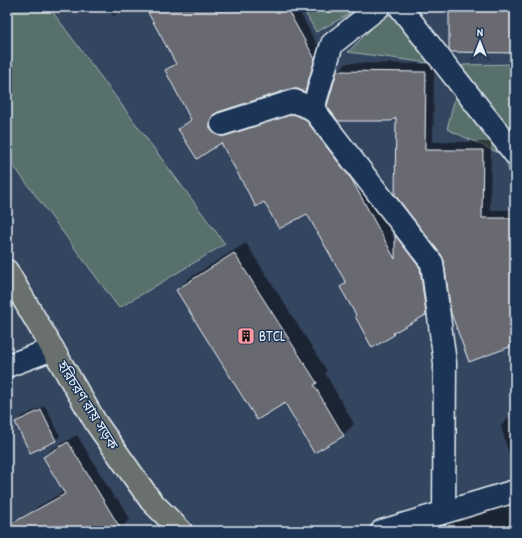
<svg xmlns="http://www.w3.org/2000/svg" width="522" height="538" font-family="'Patrick Hand','Noto Sans Bengali',sans-serif">
<style>
.green{fill:#586f6c;stroke:#a0b0b2}
.shadow{fill:#0007}
.building{fill:#696972;stroke:#e8f1f8}
.lines{fill:none;stroke-linecap:round;stroke-linejoin:round}
.minor-casing{stroke:#e8f1f8;stroke-width:25}
.major-casing{stroke:#e8f1f8;stroke-width:25}
.minor{stroke:#1d3557;stroke-width:22}
.major{stroke:#6b706d;stroke-width:22}
.labels{text-anchor:middle;stroke-width:3;stroke-linejoin:round;paint-order:stroke}
.poi-label{font-size:14px;fill:#e8f1f8;stroke:#1d3557;text-anchor:start}
.street-label{font-size:14px;fill:#e8f1f8;stroke:#1d3557}
</style>
<rect width="100%" height="100%" fill="#34455f"/>
<filter id="ink" filterUnits="userSpaceOnUse"><feTurbulence type="fractalNoise" baseFrequency=".025" numOctaves="2"/><feDisplacementMap in="SourceGraphic" scale="8" xChannelSelector="R" yChannelSelector="G"/><feConvolveMatrix kernelMatrix="1 2 1 2 8 2 1 2 1" color-interpolation-filters="sRGB"/></filter>
<g filter="url(#ink)">
<!-- green -->
<path class="green" d="M7,7H49L225,244L119,308L7,157Z
M302,7H353L355,11L316,32Z
M386,14L419,26L436,64L348,52Z
M515,64V110H513L515,126V195L505,156L447,129L463,65Z"/>
<!-- shadow -->
<path class="shadow" d="M108,7H129L113,16Z
M146,7H297L321,52L311,84L305,91L299,88H290L217,111V121L301,108L359,174L396,242V236L402,230L426,261L432,307L426,314L400,328L394,334L372,346L357,315L341,287L346,282L308,213L265,201L222,142L179,129L191,119L166,71L176,62Z
M455,7H515V52L450,12Z
M347,63L434,64L433,142H491L490,210H515V345H512L445,261L397,116L338,71Z
M246,243L327,371L325,373L354,424L343,435L285,401L177,290L188,279Z
M45,406L60,436L55,440L16,422L21,417Z
M515,414V476L501,426L511,415Z
M7,416L12,424L7,429Z
M77,435L115,499L117,498L130,519L122,527L115,531H38L29,515L37,507L65,491L44,457L52,449Z
M515,501V531H423Z"/>
<!-- building -->
<path class="building" d="M145,7H286L315,59L305,92L298,89H290L218,112L213,115L210,121V128L214,133L220,136H225L293,114L305,119L352,180L395,259V235L420,268L426,315L393,333L394,335L372,348L355,316L356,315L340,287L346,283L307,214L279,229L264,202L256,207L221,143L197,159L178,129L191,120L165,70L176,64Z
M460,7H515V53L451,52L449,49V12H460Z
M337,71L426,72L425,150H483L482,218H515V345L469,362L451,313L444,261L442,256L395,195L396,118L391,121H338L327,106Z
M234,253L317,383L314,385L344,436L314,453L285,403L257,420L176,290Z
M41,410L56,441L30,453L15,422Z
M68,442L122,531H7V526L65,494L43,457Z"/>
<g class="lines">
<defs>
<path id="minor" d="M379,7L332,44L313,109L432,263L445,363L444,512
M400,7L515,154
M222,124L294,101L313,109
M7,366L53,349
M382,531L515,491"/>
<path id="major" d="M7,271L96,423L151,501L181,531"/>
</defs>
<!-- minor casing -->
<use href="#minor" class="minor-casing"/>
<!-- major casing -->
<use href="#major" class="major-casing"/>
<!-- minor -->
<use href="#minor" class="minor"/>
<!-- major -->
<use href="#major" class="major"/>
</g>
</g>
<!-- icons -->
<defs>
<symbol id="building-square" viewBox="-11 -11 22 22"><rect x="-9" y="-9" width="18" height="18" rx="4" fill="#ff9aa2" stroke="#1d3557"/><path d="M-4-6H4V6H1V3H-1V6H-4ZM-2.5-4.3h1.7v1.8h-1.7ZM.8-4.3h1.7v1.8H.8ZM-2.5-1h1.7V.8h-1.7ZM.8-1h1.7V.8H.8Z" fill="#111"/></symbol>
</defs>
<g fill-rule="evenodd">
<use href="#building-square" x="236" y="326" width="20" height="20"/>
</g>
<g class="labels">
<!-- poi labels -->
<g class="poi-label">
<text x="259" y="341">BTCL</text>
</g>
<!-- street labels -->
<g class="street-label">
<text transform="translate(88 405) rotate(58)" y="5">হরিচরণ রায় সড়ক</text>
</g>
</g>
<!-- margin -->
<rect width="522" height="538" fill="none" stroke="#1d3557" stroke-width="24"/>
<rect x="12" y="12" width="498" height="514" fill="none" stroke="#e8f1f8" stroke-width="1.5" filter="url(#ink)"/>
<!-- north arrow -->
<g transform="translate(480 42)" stroke="#1d3557" stroke-width="3" paint-order="stroke">
<path d="M0-3L7 15L0 10L-7 15Z" fill="#e8f1f8"/>
<text y="-6" font-size="11" font-weight="bold" text-anchor="middle" fill="#e8f1f8">N</text>
</g>
</svg>
